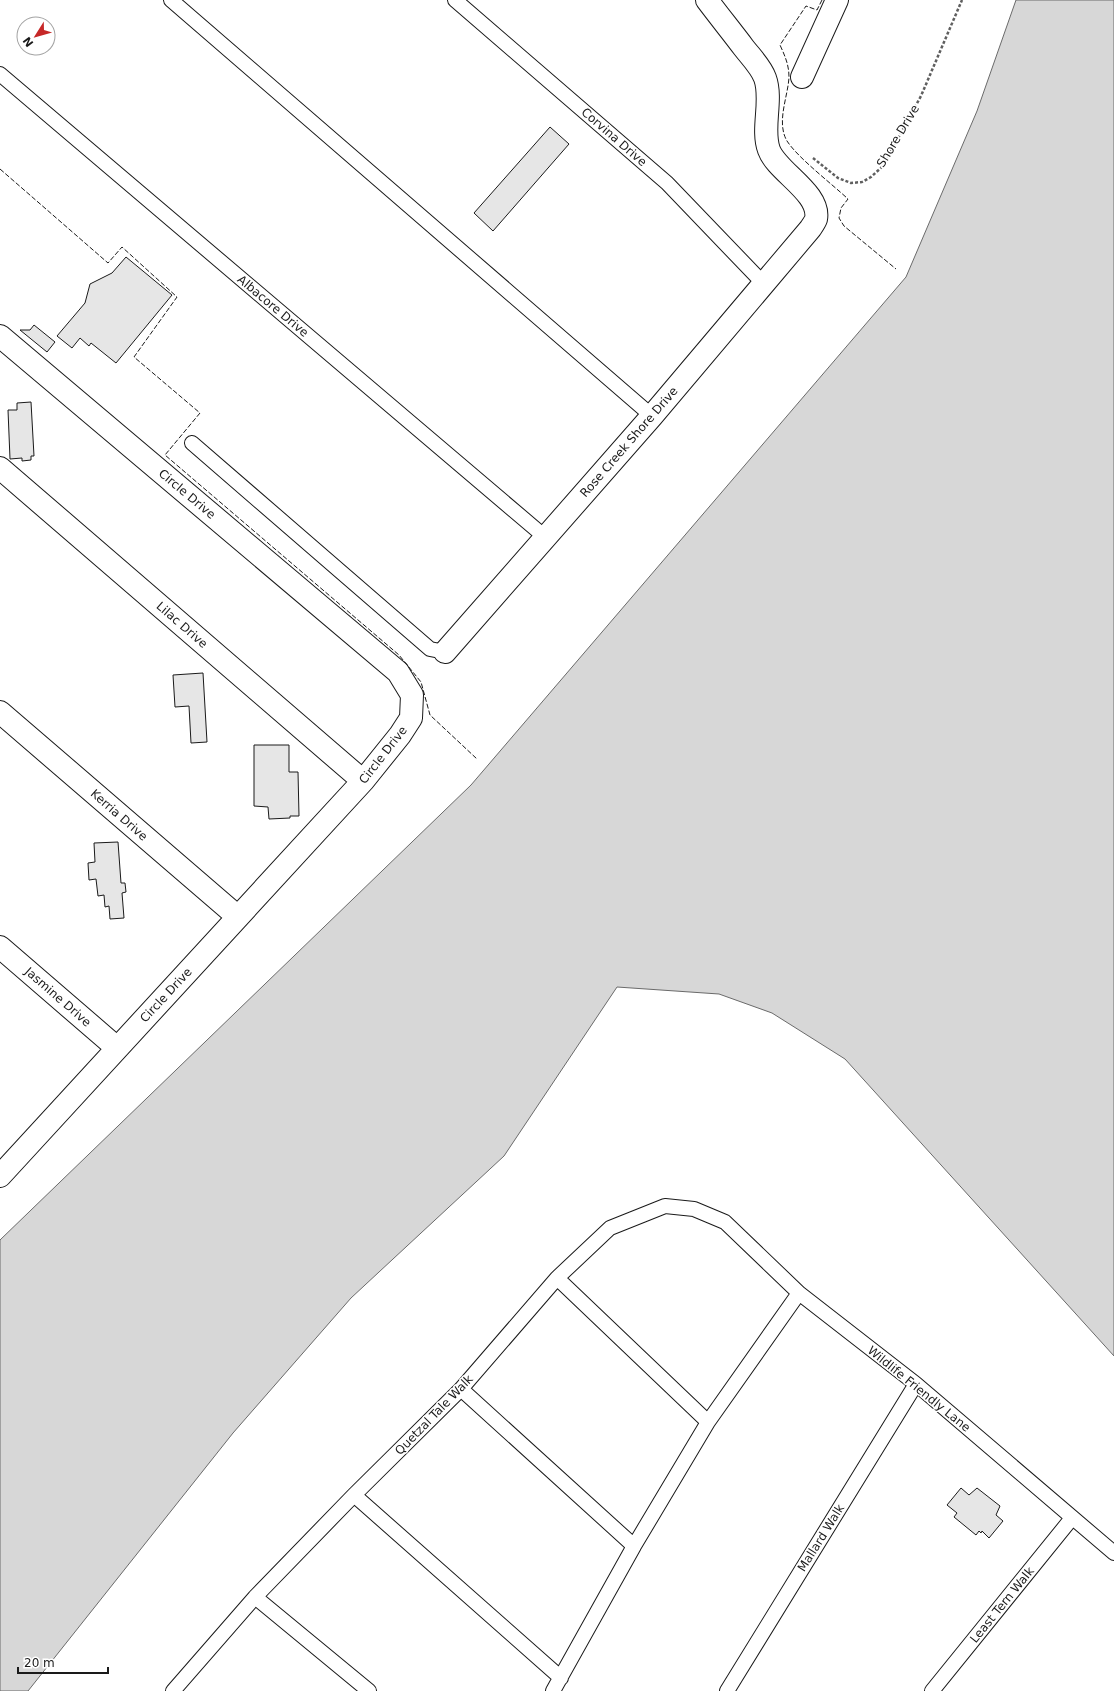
<svg xmlns="http://www.w3.org/2000/svg" width="1114" height="1691" font-family="'DejaVu Sans',sans-serif">
<style>
.water{fill:#d7d7d7;stroke:#6a6a6a}
.building{fill:#e6e6e6;stroke:#1a1a1a}
.lines{fill:none;stroke-linecap:round;stroke-linejoin:round}
.lane-casing{stroke:#1a1a1a;stroke-width:16}
.street-casing{stroke:#1a1a1a;stroke-width:24}
.path{stroke:#5f5f5f;stroke-width:2.5;stroke-dasharray:3 2;stroke-linecap:butt}
.lane{stroke:#fff;stroke-width:14}
.street{stroke:#fff;stroke-width:22}
.fence{stroke:#1a1a1a;stroke-width:1;stroke-dasharray:5 2;stroke-linecap:butt}
.labels{text-anchor:middle;stroke-width:3;stroke-linejoin:round;paint-order:stroke}
.street-label{font-size:12px;fill:#1a1a1a;stroke:#fff}
</style>
<rect width="100%" height="100%" fill="#fff"/>
<!-- water -->
<path class="water" d="M1016,0H1114V1356L845,1059L772,1013L719,994L617,987L504,1156L351,1298L233,1433L28,1691H0V1240L471,785L906,277L977,111Z"/>
<!-- building -->
<path class="building" d="M550,127L569,144L493,231L474,213Z
M126,257L172,295L116,363L91,343L89,346L80,338L72,348L57,336L85,303L90,284L112,273Z
M34,325L55,342L47,352L20,330H30Z
M31,402L34,456H31V460L22,461V458L10,459L8,410H17V403Z
M203,673L207,742L191,743L189,706L175,707L173,675Z
M254,745H289V772H298L299,816H290V818L269,819L268,807L254,806Z
M118,842L121,883H125L126,892L122,893L124,918L110,919L109,906L105,907L104,895L98,896L96,879L89,880L88,863L95,862L94,843Z
M961,1488L969,1495L977,1488L1000,1506L996,1515L1003,1521L989,1538L982,1531L981,1533L979,1531L976,1535L954,1517L957,1513L947,1505Z"/>
<g class="lines">
<defs>
<path id="lane" d="M171,0L652,416
M455,0L667,183L763,283
M0,74L545,537
M192,443L430,649L445,652
M557,1278L708,1422
M461,1389L634,1546
M354,1495L561,1678
M255,1597L369,1691
M173,1691L255,1597L354,1495L461,1389L557,1278L610,1228L665,1206L694,1209L725,1222L799,1293L916,1384L1114,1553
M553,1691L634,1546L708,1422L799,1293
M727,1691L916,1384
M932,1691L1072,1518"/>
<path id="street" d="M802,77L837,0
M0,336L398,672L412,695L411,718L400,735L363,781L0,1176
M0,468L363,781
M445,652L652,416L810,229C812,226 815,222 816,219C821,193 777,172 769,150C761,129 773,100 765,78C761,67 751,57 744,48C732,32 719,16 707,0
M0,712L238,917
M0,947L117,1048"/>
</defs>
<!-- lane casing -->
<use href="#lane" class="lane-casing"/>
<!-- street casing -->
<use href="#street" class="street-casing"/>
<!-- path -->
<path class="path" d="M813,158L838,178L851,183L862,182L871,177L883,166L921,96L962,0"/>
<!-- lane -->
<use href="#lane" class="lane"/>
<!-- street -->
<use href="#street" class="street"/>
<!-- fence -->
<path class="fence" d="M822,0L817,10L806,6L780,45C785,56 789,65 789,77C788,97 776,122 787,141C798,158 832,184 848,199L841,208L839,218L844,226L896,269
M0,169L108,263L122,247L177,297L134,357L200,413L165,455L399,655L421,682L430,715L477,759"/>
</g>
<g class="labels">
<!-- street labels -->
<g class="street-label">
<text transform="translate(898 136) rotate(-59)" y="4">Shore Drive</text>
<text transform="translate(614 137) rotate(41)" y="4">Corvina Drive</text>
<text transform="translate(273 306) rotate(40)" y="4">Albacore Drive</text>
<text transform="translate(629 442) rotate(-49)" y="4">Rose Creek Shore Drive</text>
<text transform="translate(187 494) rotate(40)" y="4">Circle Drive</text>
<text transform="translate(182 625) rotate(41)" y="4">Lilac Drive</text>
<text transform="translate(383 755) rotate(-52)" y="4">Circle Drive</text>
<text transform="translate(119 815) rotate(41)" y="4">Kerria Drive</text>
<text transform="translate(166 995) rotate(-47)" y="4">Circle Drive</text>
<text transform="translate(58 997) rotate(41)" y="4">Jasmine Drive</text>
<text transform="translate(919 1389) rotate(39)" y="4">Wildlife Friendly Lane</text>
<text transform="translate(434 1415) rotate(-46)" y="4">Quetzal Tale Walk</text>
<text transform="translate(821 1538) rotate(-58)" y="4">Mallard Walk</text>
<text transform="translate(1002 1605) rotate(-51)" y="4">Least Tern Walk</text>
</g>
</g>
<!-- north arrow -->
<g transform="translate(36 36) rotate(233)"><circle r="19" fill="#ffffff" stroke="#a3a3a3"/>
<path d="M0-3L7 15L0 10L-7 15Z" fill="#c62828"/>
<text y="-6" font-size="11" font-weight="bold" text-anchor="middle" fill="#1a1a1a">N</text>
</g>
<!-- scale -->
<path d="M18 1667v6h90v-6" fill="none" stroke="#1a1a1a" stroke-width="2"/>
<text x="24" y="1667" font-size="12" fill="#1a1a1a" stroke="#ffffff" stroke-width="3" paint-order="stroke">20 m</text>
</svg>
